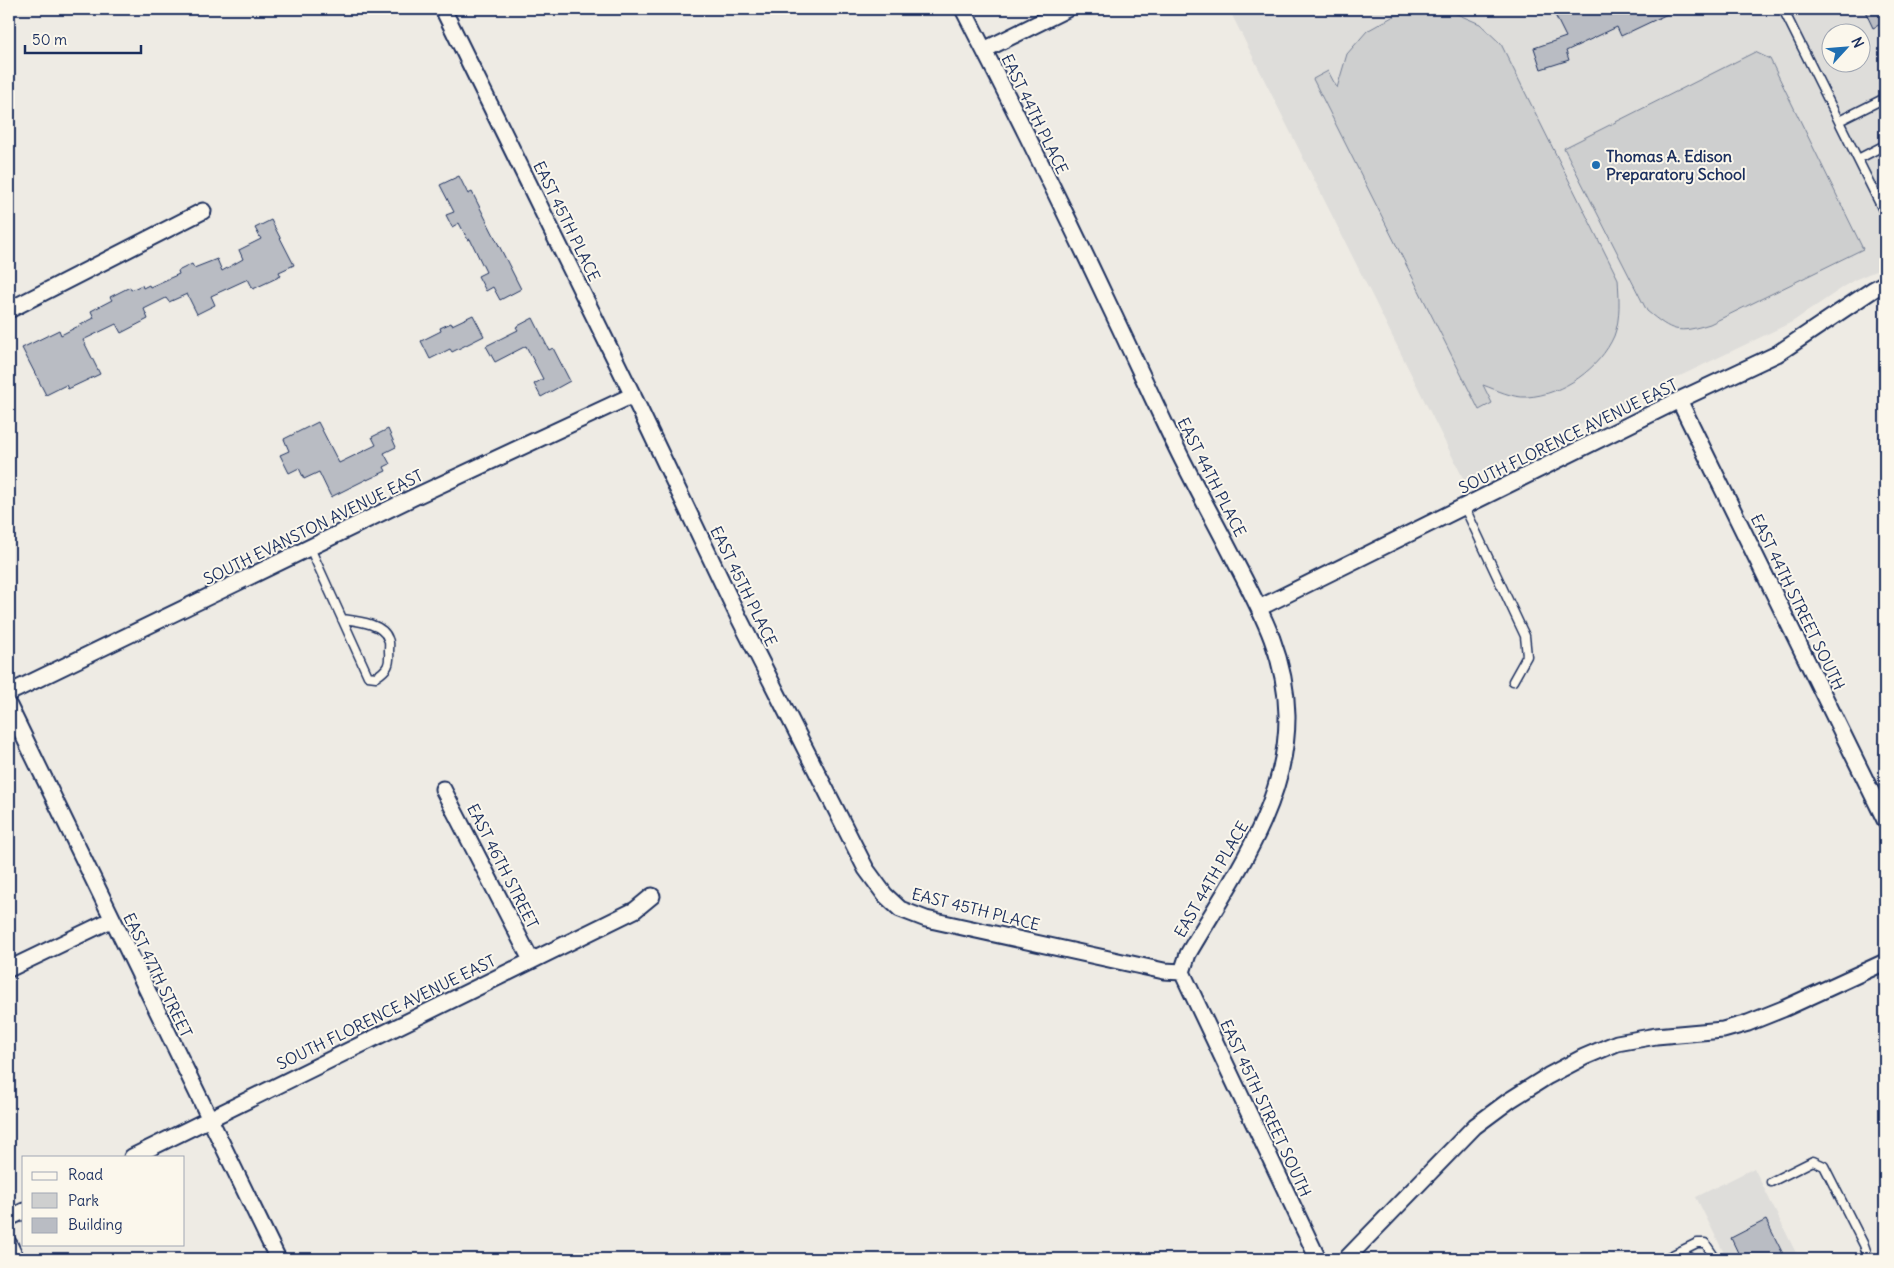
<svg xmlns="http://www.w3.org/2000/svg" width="1894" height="1268" font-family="Delius,sans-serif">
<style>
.built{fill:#deddda;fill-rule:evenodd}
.green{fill:#cecfcf;stroke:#747f96}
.building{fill:#b9bcc3;stroke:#1b2f5e}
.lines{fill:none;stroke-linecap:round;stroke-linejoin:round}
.lane-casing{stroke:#1b2f5e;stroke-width:11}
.street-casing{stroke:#1b2f5e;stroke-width:19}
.lane{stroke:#fbf7ec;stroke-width:8}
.street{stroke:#fbf7ec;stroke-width:15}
.poi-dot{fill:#1f6fb2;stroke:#fbf7ec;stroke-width:2}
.labels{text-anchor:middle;stroke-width:4;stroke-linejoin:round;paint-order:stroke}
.street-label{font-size:16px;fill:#1b2f5e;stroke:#fbf7ec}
.poi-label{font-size:16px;font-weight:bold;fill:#1b2f5e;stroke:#fbf7ec;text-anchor:start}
</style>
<rect width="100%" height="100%" fill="#eeebe4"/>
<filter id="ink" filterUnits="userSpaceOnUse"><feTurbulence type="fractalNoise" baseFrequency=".02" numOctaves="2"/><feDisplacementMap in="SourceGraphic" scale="10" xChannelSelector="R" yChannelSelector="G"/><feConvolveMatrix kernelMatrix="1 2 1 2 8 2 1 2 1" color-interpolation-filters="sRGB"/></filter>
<g filter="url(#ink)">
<!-- built -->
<path class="built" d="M1229,9H1885V267L1854,280L1792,322L1464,480ZM1832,32H1862V62H1832Z
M1754,1168L1799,1259H1727L1696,1197Z"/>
<!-- green -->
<path class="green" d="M1421,9L1450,11L1480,24L1501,44L1618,279C1619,297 1621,318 1614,336C1600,368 1563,395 1527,397C1512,398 1497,390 1483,385L1492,403L1479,410L1313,79L1328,71L1337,88L1347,54L1367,31L1394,16Z
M1755,52L1770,59L1863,249L1710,324C1677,334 1673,332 1647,311L1564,148Z"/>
<!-- building -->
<path class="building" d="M1552,9H1678L1621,36L1617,27L1566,51L1569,60L1541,69L1534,48L1566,37Z
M1864,9H1885V22L1873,28Z
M459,176L468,194L472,192L521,289L500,300L493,287L486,291L478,276L486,272L470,239L468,240L459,223L452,227L446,215L454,212L440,185Z
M271,220L294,265L279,272L281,276L253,289L248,279L211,296L215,305L197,314L187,294L169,302L166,298L144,309L148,319L121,333L116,324L83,340L100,374L68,389L66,385L46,395L22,348L59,330L61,335L94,318L91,311L112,300L110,297L130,287L131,290L142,285L143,288L149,285L150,287L179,274L178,271L192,264L194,268L217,259L222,271L243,259L239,250L261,239L255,228Z
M473,315L484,336L452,352L450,349L430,359L421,341L441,331L440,328L451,323L452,325Z
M533,318L549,350L553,348L570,381L541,397L534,384L543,379L526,346L495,362L486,346L518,330L516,327Z
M318,422L339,463L376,445L372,437L388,429L396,447L384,453L390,464L384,467L386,471L367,480V479L331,497L319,472L304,479L299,468L289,473L280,455L289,451L284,439Z
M1766,1220L1783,1254L1772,1259H1741L1731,1238Z"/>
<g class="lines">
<defs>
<path id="lane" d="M1783,9L1885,214
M1839,121L1885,98
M1858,159L1885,145
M1464,506L1525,636L1527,656L1513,681
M310,548L368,676L376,677C388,669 390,665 389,651C389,647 390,642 388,639C383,623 356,621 342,619
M1771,1182L1813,1161L1824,1166L1864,1245L1869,1259
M1664,1259L1697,1243H1705L1716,1259"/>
<path id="street" d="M443,9L639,408L739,618L866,869L885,895L900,909L926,919L1164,971L1182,972
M963,9C1013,106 1062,205 1109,305C1134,357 1157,409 1183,461C1200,495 1219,529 1236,563C1262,613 1286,657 1287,715C1288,805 1231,880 1188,954L1182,972
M984,50L1067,9
M9,310L203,211
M1679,400L1885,820
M1259,608L1679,400L1777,354L1874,289L1885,283
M9,693L414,497L633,395
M9,706L278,1259
M443,789L531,960
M9,969L111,920
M1182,972L1318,1259
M132,1157L635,910L652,896
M9,1218L24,1211
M9,1244L16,1259
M1346,1259L1475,1126L1510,1100L1548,1076L1584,1057L1617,1043L1656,1036L1723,1030L1748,1023L1783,1009L1885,962"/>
</defs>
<!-- lane casing -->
<use href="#lane" class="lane-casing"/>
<!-- street casing -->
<use href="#street" class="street-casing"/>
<!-- lane -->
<use href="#lane" class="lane"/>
<!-- street -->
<use href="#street" class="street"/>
</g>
</g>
<!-- markers -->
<circle class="poi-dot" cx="1596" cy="165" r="5"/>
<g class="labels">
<!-- street labels -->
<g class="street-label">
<text transform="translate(1035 114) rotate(64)" y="6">EAST 44TH PLACE</text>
<text transform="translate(567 221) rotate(64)" y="6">EAST 45TH PLACE</text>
<text transform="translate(1568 436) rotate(-26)" y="6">SOUTH FLORENCE AVENUE EAST</text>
<text transform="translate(1212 477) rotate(63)" y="6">EAST 44TH PLACE</text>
<text transform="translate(313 527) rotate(-26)" y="6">SOUTH EVANSTON AVENUE EAST</text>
<text transform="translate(744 586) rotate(64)" y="6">EAST 45TH PLACE</text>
<text transform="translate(1798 602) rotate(64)" y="6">EAST 44TH STREET SOUTH</text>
<text transform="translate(503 866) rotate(63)" y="6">EAST 46TH STREET</text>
<text transform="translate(1211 879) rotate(-60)" y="6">EAST 44TH PLACE</text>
<text transform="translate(976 909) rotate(14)" y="6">EAST 45TH PLACE</text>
<text transform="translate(158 975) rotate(64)" y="6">EAST 47TH STREET</text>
<text transform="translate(386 1012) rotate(-26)" y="6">SOUTH FLORENCE AVENUE EAST</text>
<text transform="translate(1266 1108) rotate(65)" y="6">EAST 45TH STREET SOUTH</text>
</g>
<!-- poi labels -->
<g class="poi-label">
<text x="1606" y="162">Thomas A. Edison<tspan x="1606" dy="18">Preparatory School</tspan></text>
</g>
</g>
<!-- margin -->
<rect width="1894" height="1268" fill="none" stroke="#fbf7ec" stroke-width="30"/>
<rect x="15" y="15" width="1864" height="1238" fill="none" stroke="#1b2f5e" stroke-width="2" filter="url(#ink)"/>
<!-- legend -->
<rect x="22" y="1156" width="162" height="90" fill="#fbf7ec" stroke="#a1a7b3"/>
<rect x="32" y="1172" width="25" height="8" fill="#fbf7ec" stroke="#a1a7b3"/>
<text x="68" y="1180" font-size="15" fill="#1b2f5e">Road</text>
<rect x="32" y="1193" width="25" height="15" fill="#cecfcf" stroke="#a1a7b3"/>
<text x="68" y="1206" font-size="15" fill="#1b2f5e">Park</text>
<rect x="32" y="1218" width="25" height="15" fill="#b9bcc3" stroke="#a1a7b3"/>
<text x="68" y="1230" font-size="15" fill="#1b2f5e">Building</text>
<!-- north arrow -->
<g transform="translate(1846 48) rotate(64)"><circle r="24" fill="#fbf7ec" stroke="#a1a7b3"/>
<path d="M0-4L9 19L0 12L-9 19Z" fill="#1f6fb2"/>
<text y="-8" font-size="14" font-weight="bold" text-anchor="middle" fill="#1b2f5e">N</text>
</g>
<!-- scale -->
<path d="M25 45v8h116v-8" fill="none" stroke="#1b2f5e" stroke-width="2.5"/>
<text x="32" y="45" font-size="15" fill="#1b2f5e" stroke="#fbf7ec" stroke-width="4" paint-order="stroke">50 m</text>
</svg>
